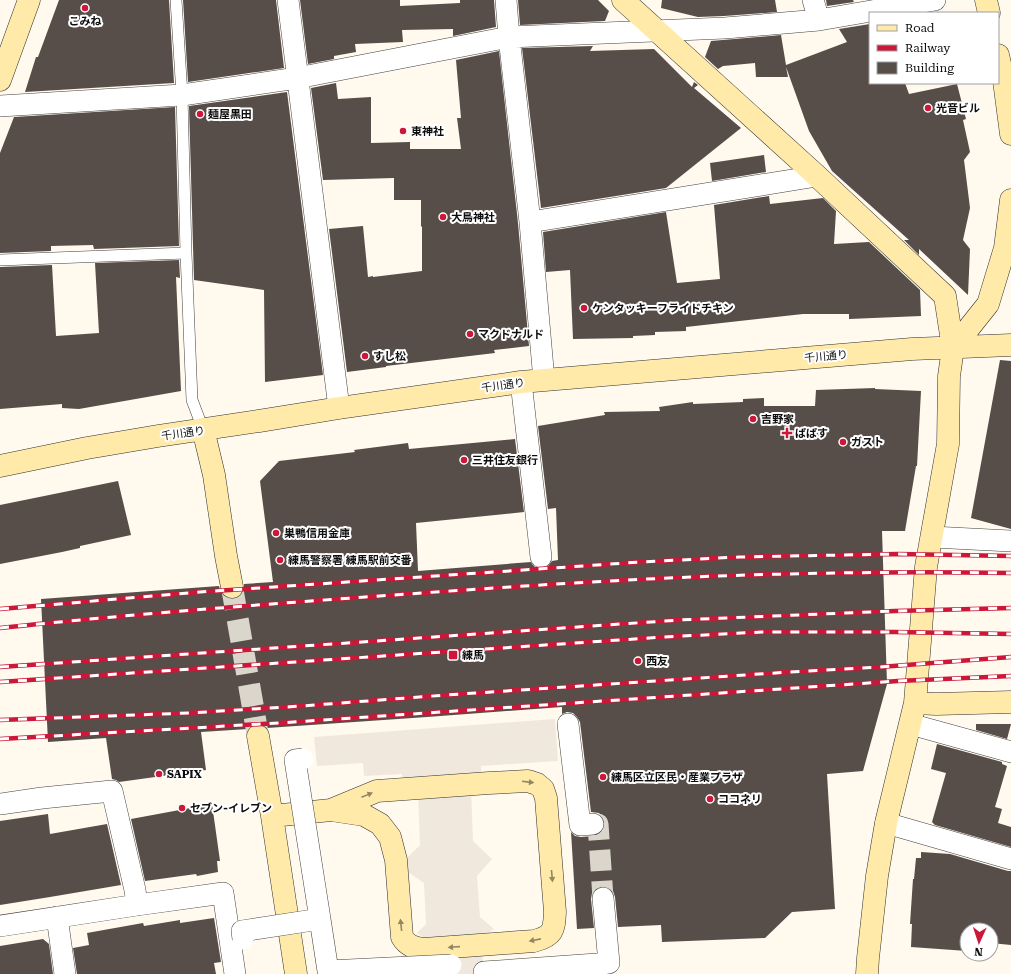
<svg xmlns="http://www.w3.org/2000/svg" width="1011" height="974" font-family="'Roboto Serif','Noto Sans JP',serif">
<style>
.plaza{fill:#f0e8dc}
.building{fill:#574d49}
.lines{fill:none;stroke-linecap:round;stroke-linejoin:round}
.street-tunnel{stroke:#dbd6cc;stroke-width:21;stroke-dasharray:21 10;stroke-linecap:butt}
.secondary-tunnel{stroke:#dbd6cc;stroke-width:22;stroke-dasharray:22 11;stroke-linecap:butt}
.lane-casing{stroke:#414141;stroke-width:12}
.street-casing{stroke:#414141;stroke-width:22}
.secondary-casing{stroke:#303030;stroke-width:23}
.lane{stroke:#fff;stroke-width:11}
.street{stroke:#fff;stroke-width:21}
.secondary{stroke:#ffeaa9;stroke-width:22}
.rail-casing{stroke:#cc1739;stroke-width:4.5}
.rail{stroke:#fff;stroke-width:3;stroke-dasharray:9;stroke-linecap:butt}
.street-bridge-casing{stroke:#414141;stroke-width:22;stroke-linecap:butt}
.street-bridge{stroke:#fff;stroke-width:21}
.oneway{fill:#938763}
.poi-dot{fill:#cc1739;stroke:#fff;stroke-width:1.5}
.labels{text-anchor:middle;stroke-width:4;stroke-linejoin:round;paint-order:stroke}
.poi-label{font-size:11px;font-weight:bold;fill:#0e0e0e;stroke:#fff;text-anchor:start}
.street-label{font-size:11px;fill:#0e0e0e;stroke:#fff}
</style>
<rect width="100%" height="100%" fill="#fff9ee"/>
<!-- plaza -->
<path class="plaza" d="M555,719L558,761L481,766L482,777L471,789L473,841L492,859L477,876L480,917L494,929L481,938L484,974H431L429,941L417,933L426,924L424,883L399,866L420,845L418,793L403,784L402,774L364,776L363,763L317,766L314,737Z"/>
<!-- building -->
<path class="building" d="M59,0H169L174,83L25,92L36,57H38Z
M183,0H276L284,68L188,82Z
M300,0H400V6L460,3V0H494L496,27L453,36V29L402,30L403,42L355,44L356,52L334,56V59L308,64Z
M518,0H598L609,11L605,21L520,25Z
M662,0H775L777,12L724,16L698,17L661,8Z
M826,0H853L854,2L827,6Z
M870,24V83H905L909,94L957,84L966,119L963,120L970,152L964,160L970,208L963,240L970,249L968,295L919,249V255L904,240H909L832,171L809,131L786,67L788,77H756L755,63L723,66L718,69L705,57L711,41L781,35L786,65L847,42L839,29Z
M593,46L590,51L654,49L692,87L694,82L698,85L694,88L741,128L666,188L541,208L522,48Z
M499,51L518,223L529,346L494,350L495,353L386,366V367L347,372L329,229L363,226L368,277L373,276V277L422,271V227L421,226V200H394V178L323,180L311,88L336,83L338,99L371,97V143L410,142V149H461L457,118H461L456,60Z
M287,92L323,375L265,382L264,290L194,280L189,106Z
M175,107L179,246L94,249L93,245L51,246V251L0,253V153L14,117Z
M764,155L766,172L712,181L710,163Z
M769,196L770,204L823,198L836,211L834,244L869,242L920,290L921,316L849,319V314H803L686,327V331L655,332V335L633,336V338L573,339L570,270L546,272L543,232L666,212L677,283L720,279L714,205Z
M179,260L180,278L176,277L181,391L79,409L62,408V404L0,409V267L52,265L56,336L99,333L95,263Z
M1000,360L1011,361V529L971,518Z
M875,388V389L921,391L917,466H916L905,531H882L887,684L863,771L827,774L835,909L792,912L765,938L662,942L661,925L618,927L615,897L613,891L608,887L602,886L596,888L592,893L591,899L594,928L577,929L571,832L575,836L581,837L594,836L600,834L604,830L605,823L603,818L599,813L591,812L580,722L577,717L573,713L567,712L562,714V707L427,717L267,728L262,724H256L250,726L248,729L201,732L206,770L119,782L116,780L112,779L106,738L48,742L41,599L219,586L220,590L223,595L228,599H234L240,597L244,591V584L273,582L260,481L279,461L355,452L354,450L408,443L409,449L515,439L524,512L416,523L418,571L531,562L532,564L536,568L543,569L548,566L552,561L558,560L556,508L548,509L538,426L605,415L604,412L660,411L659,407L693,402V404L743,402V399L764,398V406H815L816,390Z
M118,481L131,535L80,546V548L62,552L0,564V505Z
M976,724H1011L1007,739L976,730Z
M937,744L1002,762V764L1007,766L995,807L1002,809L998,823L1011,827V847L935,825L932,822L946,773L931,769Z
M212,804L220,861H217L218,872L197,876L196,874L145,881L131,819Z
M48,814L50,834L107,824L121,885L50,897L0,905V821Z
M921,852L950,854L1008,871H1011V945L991,943V930H967V951L911,947L912,924H910L913,879H914L916,858H921Z
M214,918L221,962L214,963L216,974H77L73,948L89,945L87,933L143,923L144,926L180,920V923Z
M43,939L49,944L53,974H0V946Z"/>
<g class="lines">
<!-- street-tunnel -->
<path class="street-tunnel" d="M593,824H598L603,898"/>
<!-- secondary-tunnel -->
<path class="secondary-tunnel" d="M232,587L258,736"/>
<defs>
<path id="lane" d="M176,0L182,95L186,253L192,400L203,429
M0,260L186,253"/>
<path id="street" d="M288,0L339,408
M506,0L509,37L530,222L544,380
M813,0L819,20
M0,106L182,95L297,78L509,37L725,28L819,20L935,0
M530,222L817,176
M521,382L541,557
M932,537L1011,541
M568,724L580,825L593,824
M910,724L1011,752
M0,804L42,798L112,791L135,890L137,905
M886,823L1011,859
M57,917L65,974
M0,926L137,905L223,893L235,974
M597,964L609,963L603,898
M484,972L597,964V974"/>
<path id="secondary" d="M623,0L817,176L945,296L953,348
M986,0L989,13
M998,55L1004,81L1011,134
M0,80L29,0
M203,429L214,475L226,556L232,587
M0,466L87,448L158,436L259,421L339,408L521,382L912,349L1011,345
M915,703L936,704L1011,702
M258,736L272,816L296,974
M272,816L331,810L364,815L380,824L390,837L396,860L402,937C407,946 415,948 424,949L534,941C553,936 554,931 555,912L546,798L543,789L537,784L528,781L489,783L377,791L331,810
M867,974L868,958L877,876L886,823L915,703L926,567L948,444L949,376L953,348L988,304L1005,248L1011,200"/>
</defs>
<!-- lane casing -->
<use href="#lane" class="lane-casing"/>
<!-- street casing -->
<use href="#street" class="street-casing"/>
<!-- secondary casing -->
<use href="#secondary" class="secondary-casing"/>
<!-- lane -->
<use href="#lane" class="lane"/>
<!-- street -->
<use href="#street" class="street"/>
<!-- secondary -->
<use href="#secondary" class="secondary"/>
<defs>
<path id="rail" d="M0,609L200,592L641,562L739,557L898,554L1011,556
M0,628C122,615 243,606 365,597C506,587 646,577 787,574C862,572 936,572 1011,573
M0,667L679,620L895,611L1011,608
M0,682L442,652L664,637L762,632H894L1011,634
M0,720L189,713L302,706L446,695L790,672L880,667L1011,657
M0,739L279,723L898,681L1011,676"/>
</defs>
<!-- rail casing -->
<use href="#rail" class="rail-casing"/>
<!-- rail -->
<use href="#rail" class="rail"/>
<defs>
<path id="street-bridge" d="M303,759L295,760L320,919
M243,939L242,931L320,919L328,971L451,965"/>
</defs>
<!-- street-bridge casing -->
<use href="#street-bridge" class="street-bridge-casing"/>
<!-- street-bridge -->
<use href="#street-bridge" class="street-bridge"/>
</g>
<!-- one-way arrows -->
<defs><path id="oneway-solid" d="M-6-.8H1V-3.2L6.5 0L1 3.2V.8H-6Z"/></defs>
<g class="oneway">
<use href="#oneway-solid" transform="translate(528 782) rotate(7)"/>
<use href="#oneway-solid" transform="translate(367 795) rotate(-22)"/>
<use href="#oneway-solid" transform="translate(552 876) rotate(85)"/>
<use href="#oneway-solid" transform="translate(401 925) rotate(-96)"/>
<use href="#oneway-solid" transform="translate(535 940) rotate(169)"/>
<use href="#oneway-solid" transform="translate(454 947) rotate(176)"/>
</g>
<!-- markers -->
<g class="poi-dot">
<circle cx="85" cy="8" r="4"/>
<circle cx="928" cy="108" r="4"/>
<circle cx="200" cy="114" r="4"/>
<circle cx="403" cy="131" r="4"/>
<circle cx="443" cy="217" r="4"/>
<circle cx="584" cy="308" r="4"/>
<circle cx="470" cy="334" r="4"/>
<circle cx="365" cy="356" r="4"/>
<circle cx="753" cy="419" r="4"/>
<path d="M785 427h4v4h4v4h-4v4h-4v-4h-4v-4h4z"/>
<circle cx="843" cy="442" r="4"/>
<circle cx="464" cy="460" r="4"/>
<circle cx="276" cy="533" r="4"/>
<circle cx="280" cy="560" r="4"/>
<rect x="448" y="650" width="10" height="10" rx="2"/>
<circle cx="638" cy="661" r="4"/>
<circle cx="159" cy="774" r="4"/>
<circle cx="603" cy="777" r="4"/>
<circle cx="710" cy="799" r="4"/>
<circle cx="182" cy="808" r="4"/>
</g>
<g class="labels">
<!-- poi labels -->
<g class="poi-label">
<text x="85" y="25" text-anchor="middle">こみね</text>
<text x="936" y="112">光音ビル</text>
<text x="208" y="118">麺屋黒田</text>
<text x="411" y="135">東神社</text>
<text x="451" y="221">大鳥神社</text>
<text x="592" y="312">ケンタッキーフライドチキン</text>
<text x="478" y="338">マクドナルド</text>
<text x="373" y="360">すし松</text>
<text x="761" y="423">吉野家</text>
<text x="795" y="437">ぱぱす</text>
<text x="851" y="446">ガスト</text>
<text x="472" y="464">三井住友銀行</text>
<text x="284" y="537">巣鴨信用金庫</text>
<text x="288" y="564">練馬警察署 練馬駅前交番</text>
<text x="462" y="659">練馬</text>
<text x="646" y="665">西友</text>
<text x="167" y="778">SAPIX</text>
<text x="611" y="781">練馬区立区民・産業プラザ</text>
<text x="718" y="803">ココネリ</text>
<text x="190" y="812">セブン-イレブン</text>
</g>
<!-- street labels -->
<g class="street-label">
<text transform="translate(826 356) rotate(-5)" y="4">千川通り</text>
<text transform="translate(503 385) rotate(-8)" y="4">千川通り</text>
<text transform="translate(183 433) rotate(-8)" y="4">千川通り</text>
</g>
</g>
<!-- legend -->
<rect x="869" y="12" width="130" height="72" fill="#ffffff" stroke="#9f9f9f"/>
<rect x="877" y="25" width="20" height="6" fill="#ffeaa9" stroke="#9f9f9f"/>
<text x="905" y="32" font-size="12" fill="#0e0e0e">Road</text>
<rect x="877" y="45" width="20" height="6" fill="#cc1739" stroke="#9f9f9f"/>
<text x="905" y="52" font-size="12" fill="#0e0e0e">Railway</text>
<rect x="877" y="62" width="20" height="12" fill="#574d49" stroke="#9f9f9f"/>
<text x="905" y="72" font-size="12" fill="#0e0e0e">Building</text>
<!-- north arrow -->
<g transform="translate(979 942) rotate(183)"><circle r="19" fill="#ffffff" stroke="#9f9f9f"/>
<path d="M0-3L7 15L0 10L-7 15Z" fill="#cc1739"/>
<text y="-6" font-size="11" font-weight="bold" text-anchor="middle" fill="#0e0e0e">N</text>
</g>
</svg>
